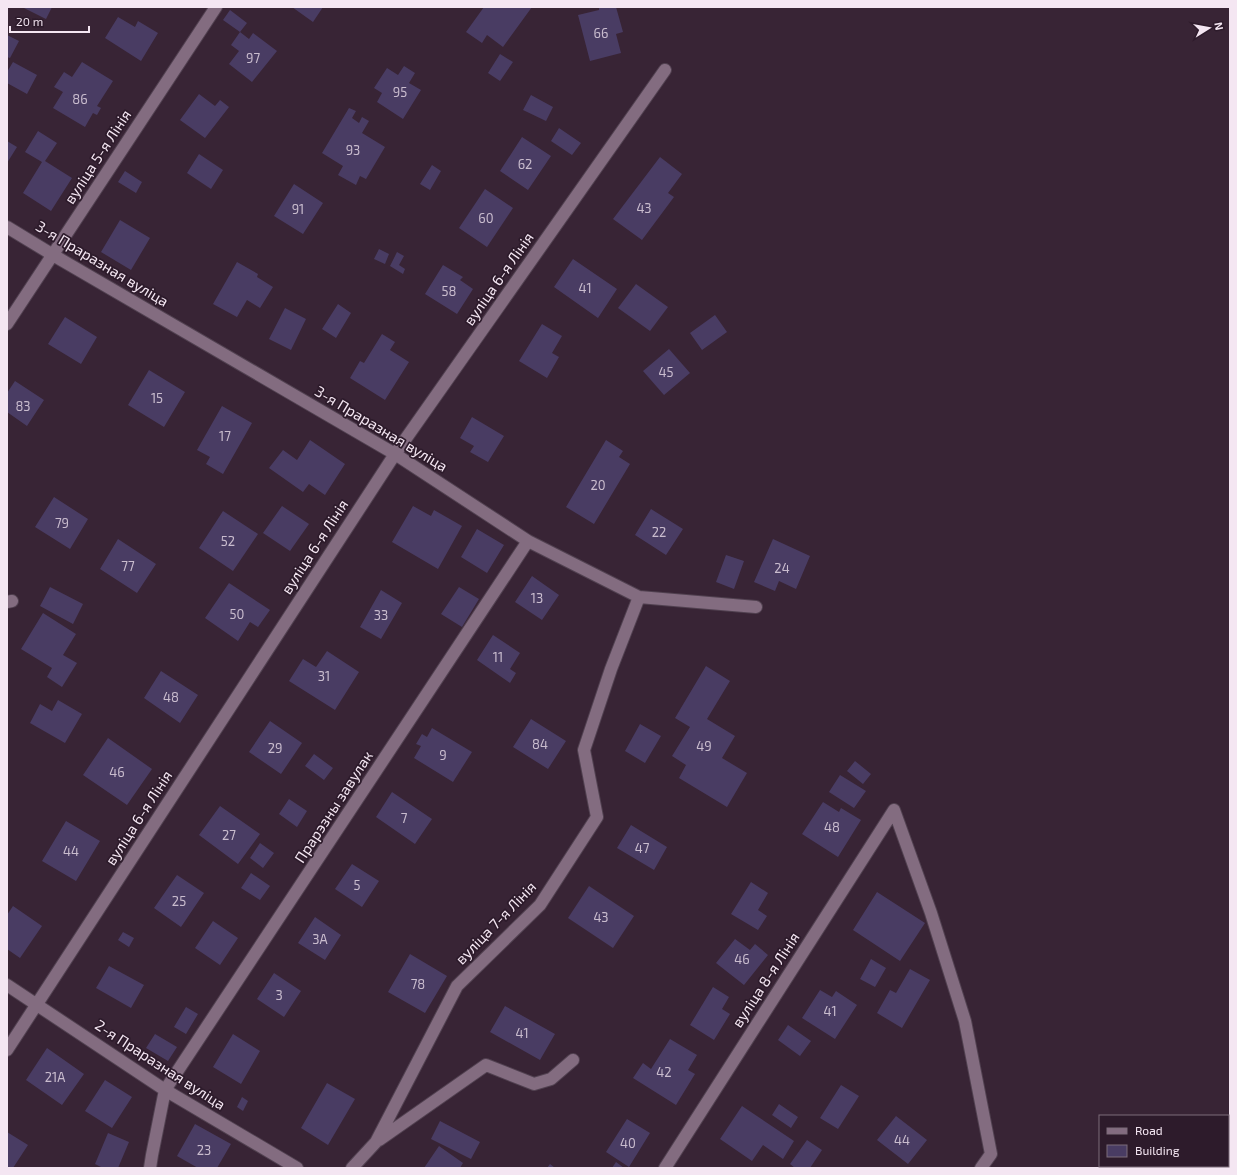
<svg xmlns="http://www.w3.org/2000/svg" width="1237" height="1175" font-family="'Exo 2',sans-serif">
<style>
.building{fill:#493c63}
.lines{fill:none;stroke-linecap:round;stroke-linejoin:round}
.minor-casing{stroke:#514150;stroke-width:14}
.minor{stroke:#836c80;stroke-width:12}
.labels{text-anchor:middle;stroke-width:3.5;stroke-linejoin:round;paint-order:stroke}
.number-label{font-size:13px;fill:#c9bcce}
.street-label{font-size:15px;fill:#f4e6f2;stroke:#2d1b2b}
</style>
<rect width="100%" height="100%" fill="#382435"/>
<!-- building -->
<path class="building" d="M22,7H52L46,19Z
M292,7H323L313,22Z
M484,7H532L503,47L487,35L482,43L466,32Z
M599,7H616L623,32L616,34L621,53L590,61L578,15L599,10Z
M230,10L247,23L240,32L223,20Z
M118,17L135,27L138,21L158,33L141,61L105,38Z
M240,32L249,39L253,33L277,51L252,82L229,64L239,51L231,45Z
M7,35L19,41L10,58L7,57Z
M500,54L513,62L500,81L488,73Z
M13,62L37,75L27,94L7,83V72Z
M82,62L113,81L97,106L101,108L97,115L93,113L85,127L53,108L63,92L54,87L64,72L72,77Z
M404,66L415,73L409,83L421,90L403,119L377,102L382,93L374,88L387,68L398,75Z
M199,94L215,106L220,100L229,107L205,138L180,120Z
M531,95L553,107L546,121L523,110Z
M349,108L356,111L352,118L359,123L362,117L369,121L362,133L385,147L366,179L360,176L356,185L338,175L343,166L322,153Z
M559,128L581,143L572,155L551,141Z
M38,131L57,143L45,161L72,178L51,211L23,193L42,162L25,152Z
M522,137L551,156L528,190L500,171Z
M7,141L17,147L7,163Z
M199,154L223,170L211,189L187,173Z
M660,157L682,174L668,193L674,197L642,240L613,219Z
M432,165L441,171L430,190L420,184Z
M125,171L142,182L136,193L118,182Z
M294,184L323,203L303,234L274,216Z
M485,189L513,208L487,247L459,228Z
M120,220L150,238L131,270L101,252Z
M379,249L389,254L385,264L374,259Z
M397,252L404,256L399,265L405,269L403,274L390,266Z
M573,259L617,289L598,318L554,287Z
M237,262L258,274L257,277L273,287L260,308L247,300L237,317L213,304Z
M443,265L463,277L460,280L473,289L457,314L425,294Z
M636,284L668,307L650,331L618,308Z
M338,304L351,313L336,338L322,329Z
M285,308L306,319L291,350L269,339Z
M715,315L727,332L702,350L690,333Z
M65,317L97,337L81,364L48,344Z
M542,324L562,336L552,353L559,357L547,378L519,361Z
M382,334L395,342L390,350L409,362L385,400L350,378L360,361L364,363Z
M669,349L690,373L664,395L643,371Z
M149,370L185,392L164,427L128,405Z
M15,381L44,400L27,426L7,412V393Z
M222,406L252,423L223,474L206,464L210,457L197,450Z
M472,417L504,436L488,462L470,452L474,446L460,438Z
M310,440L345,464L325,495L309,484L303,492L269,468L283,450L297,460Z
M606,440L623,451L619,457L630,464L594,524L566,507Z
M54,497L88,519L70,549L35,527Z
M282,506L309,524L290,551L263,533Z
M413,506L431,516L434,510L462,526L438,569L392,542Z
M651,509L683,529L666,555L635,535Z
M223,511L258,534L233,571L199,548Z
M477,529L504,545L487,573L461,557Z
M118,539L156,564L137,593L100,569Z
M773,539L810,556L796,589L779,581L775,591L754,582Z
M726,555L744,561L734,589L716,582Z
M532,576L559,595L542,620L515,602Z
M229,583L270,610L258,627L250,622L238,641L205,618Z
M50,587L83,604L73,624L40,606Z
M459,587L479,599L462,627L441,614Z
M381,590L402,603L381,639L360,627Z
M43,613L76,634L63,655L77,663L62,687L47,677L52,668L21,649Z
M493,635L520,653L510,669L516,673L510,683L477,660Z
M327,651L359,672L335,710L289,681L303,659L316,667Z
M706,666L730,681L707,719L735,736L722,758L747,773L727,807L679,778L686,765L672,756L690,727L675,718Z
M161,671L198,695L180,723L144,698Z
M58,700L82,714L65,743L30,723L40,704L52,711Z
M531,719L566,741L548,769L513,747Z
M270,721L302,743L281,774L249,752Z
M640,724L661,736L645,763L625,751Z
M432,728L472,752L453,782L414,758L421,746L416,744L422,734L427,737Z
M108,738L152,769L127,805L83,775Z
M314,754L333,768L324,780L305,766Z
M855,761L871,774L863,784L847,771Z
M840,775L866,791L854,808L829,792Z
M392,792L432,819L415,844L376,817Z
M289,799L307,811L297,827L279,814Z
M823,802L839,812L841,808L861,820L838,857L802,834Z
M220,806L260,834L238,864L199,835Z
M66,821L100,841L76,881L42,861Z
M631,825L667,847L654,870L617,848Z
M260,843L274,853L263,868L250,858Z
M352,864L379,881L362,907L335,889Z
M251,873L270,886L260,900L241,888Z
M177,875L204,893L181,927L154,908Z
M751,882L768,893L758,910L767,916L758,930L731,914Z
M589,886L634,916L613,948L568,918Z
M877,892L925,923L900,961L853,930Z
M13,906L42,926L20,958L7,949V915Z
M315,917L341,935L325,960L298,943Z
M213,921L238,938L220,965L195,948Z
M123,932L134,938L129,947L118,940Z
M735,939L750,950L755,944L768,955L744,985L716,963Z
M410,954L447,976L425,1013L388,992Z
M871,959L886,968L875,987L860,979Z
M109,966L144,985L131,1008L96,988Z
M910,969L930,980L902,1028L877,1013L890,990L896,993Z
M274,973L301,991L284,1017L257,999Z
M713,987L729,997L722,1009L730,1014L714,1040L690,1025Z
M820,990L832,997L836,991L857,1005L835,1039L802,1018Z
M505,1006L555,1034L540,1060L490,1032Z
M186,1007L198,1014L186,1034L174,1027Z
M788,1025L811,1041L800,1056L778,1040Z
M155,1034L177,1047L168,1061L146,1048Z
M233,1034L260,1051L241,1084L213,1067Z
M670,1039L697,1055L688,1070L695,1074L676,1105L633,1078L643,1063L651,1069Z
M47,1048L84,1074L62,1105L26,1080Z
M105,1080L132,1097L112,1128L85,1111Z
M327,1083L355,1099L328,1145L301,1128Z
M841,1085L859,1096L838,1129L820,1118Z
M242,1097L248,1101L243,1111L237,1107Z
M779,1104L798,1117L791,1128L772,1115Z
M742,1106L794,1141L783,1159L763,1145L752,1161L720,1139Z
M896,1116L927,1140L908,1164L877,1140Z
M627,1119L650,1133L629,1167L606,1152Z
M440,1121L480,1142L471,1159L431,1139Z
M195,1124L231,1144L217,1168H198L177,1156Z
M7,1132L28,1145L13,1168H7Z
M108,1133L129,1142L118,1168H103L95,1164Z
M807,1140L822,1150L810,1168H795L790,1164Z
M439,1146L463,1163L460,1168H424Z
M616,1162L624,1168H612Z
M550,1164L555,1168H547Z"/>
<g class="lines">
<defs>
<path id="minor" d="M7,227L53,255L395,454L528,541L639,597L756,607
M7,324L216,7
M7,602L12,601
M894,810L931,913L965,1021L991,1154L981,1168
M7,985L165,1090L297,1168
M7,1050L395,454L665,70
M379,1140L486,1065L534,1084L551,1079L573,1060
M150,1168L152,1155L165,1090L528,541
M352,1168L376,1142L457,986L540,905L597,817L584,750L611,669L639,597
M665,1168L894,810"/>
</defs>
<!-- minor casing -->
<use href="#minor" class="minor-casing"/>
<!-- minor -->
<use href="#minor" class="minor"/>
</g>
<g class="labels">
<!-- number labels -->
<g class="number-label">
<text x="601" y="38">66</text>
<text x="253" y="63">97</text>
<text x="400" y="97">95</text>
<text x="80" y="104">86</text>
<text x="353" y="155">93</text>
<text x="525" y="169">62</text>
<text x="644" y="213">43</text>
<text x="298" y="214">91</text>
<text x="486" y="223">60</text>
<text x="585" y="293">41</text>
<text x="449" y="296">58</text>
<text x="666" y="377">45</text>
<text x="157" y="403">15</text>
<text x="23" y="411">83</text>
<text x="225" y="441">17</text>
<text x="598" y="490">20</text>
<text x="62" y="528">79</text>
<text x="659" y="537">22</text>
<text x="228" y="546">52</text>
<text x="128" y="571">77</text>
<text x="782" y="573">24</text>
<text x="537" y="603">13</text>
<text x="237" y="619">50</text>
<text x="381" y="620">33</text>
<text x="498" y="662">11</text>
<text x="324" y="681">31</text>
<text x="171" y="702">48</text>
<text x="540" y="749">84</text>
<text x="704" y="751">49</text>
<text x="275" y="753">29</text>
<text x="443" y="760">9</text>
<text x="117" y="777">46</text>
<text x="404" y="823">7</text>
<text x="832" y="832">48</text>
<text x="229" y="840">27</text>
<text x="642" y="853">47</text>
<text x="71" y="856">44</text>
<text x="357" y="890">5</text>
<text x="179" y="906">25</text>
<text x="601" y="922">43</text>
<text x="320" y="944">3А</text>
<text x="742" y="964">46</text>
<text x="418" y="989">78</text>
<text x="279" y="1000">3</text>
<text x="830" y="1016">41</text>
<text x="522" y="1038">41</text>
<text x="664" y="1077">42</text>
<text x="55" y="1082">21А</text>
<text x="902" y="1145">44</text>
<text x="628" y="1148">40</text>
<text x="204" y="1155">23</text>
</g>
<!-- street labels -->
<g class="street-label">
<text transform="translate(98 157) rotate(-57)" y="5">вуліца 5-я Лінія</text>
<text transform="translate(102 264) rotate(31)" y="5">3-я Праразная вуліца</text>
<text transform="translate(499 279) rotate(-55)" y="5">вуліца 6-я Лінія</text>
<text transform="translate(381 429) rotate(31)" y="5">3-я Праразная вуліца</text>
<text transform="translate(315 547) rotate(-57)" y="5">вуліца 6-я Лінія</text>
<text transform="translate(334 807) rotate(-57)" y="5">Прарэзны завулак</text>
<text transform="translate(139 818) rotate(-57)" y="5">вуліца 6-я Лінія</text>
<text transform="translate(496 923) rotate(-46)" y="5">вуліца 7-я Лінія</text>
<text transform="translate(766 980) rotate(-57)" y="5">вуліца 8-я Лінія</text>
<text transform="translate(160 1065) rotate(33)" y="5">2-я Праразная вуліца</text>
</g>
</g>
<!-- border -->
<rect width="1237" height="1175" fill="none" stroke="#f4e6f2" stroke-width="16"/>
<!-- legend -->
<rect x="1099" y="1115" width="130" height="52" fill="#2d1b2b" stroke="#7d6c7b"/>
<rect x="1107" y="1128" width="20" height="6" fill="#836c80" stroke="#7d6c7b"/>
<text x="1135" y="1135" font-size="12" fill="#f4e6f2">Road</text>
<rect x="1107" y="1145" width="20" height="12" fill="#493c63" stroke="#7d6c7b"/>
<text x="1135" y="1155" font-size="12" fill="#f4e6f2">Building</text>
<!-- north arrow -->
<g transform="translate(1209 28) rotate(79)" stroke="#2d1b2b" stroke-width="3" paint-order="stroke">
<path d="M0-3L7 15L0 10L-7 15Z" fill="#f4e6f2"/>
<text y="-6" font-size="11" font-weight="bold" text-anchor="middle" fill="#f4e6f2">N</text>
</g>
<!-- scale -->
<path d="M10 26v6h79v-6" fill="none" stroke="#f4e6f2" stroke-width="2"/>
<text x="16" y="26" font-size="12" fill="#f4e6f2" stroke="#2d1b2b" stroke-width="3" paint-order="stroke">20 m</text>
</svg>
